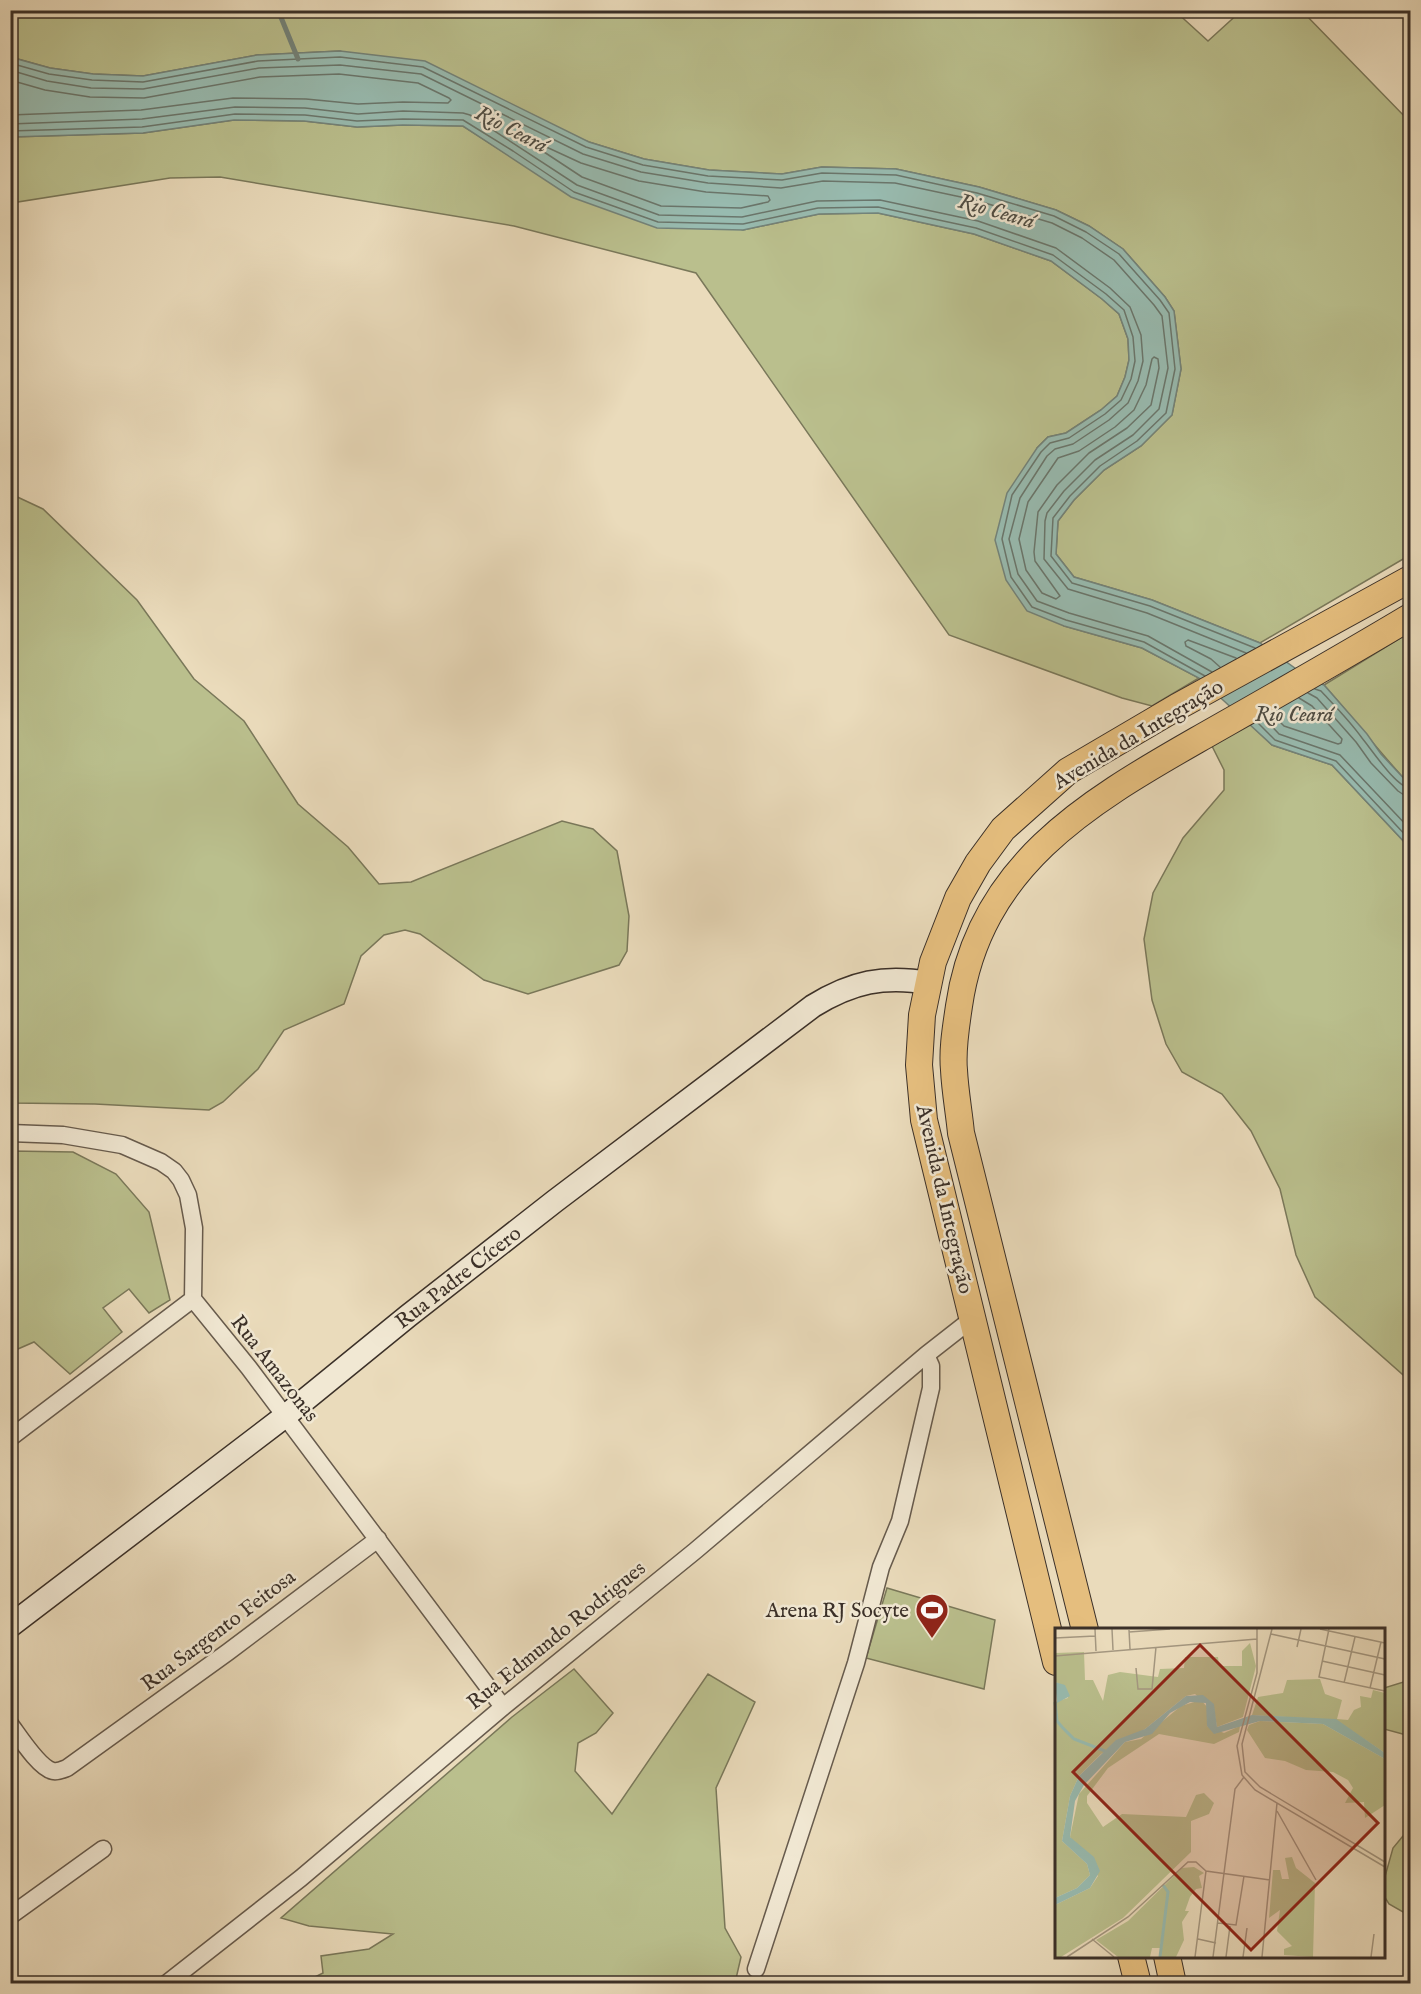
<svg xmlns="http://www.w3.org/2000/svg" width="1421" height="1994" font-family="'IM FELL English',serif">
<style>
.green{fill:#babf8d;stroke:#7a785a;stroke-width:1.5}
.water{fill:#98bbb0;stroke:#73837a;stroke-width:1.5}
.lines{fill:none;stroke-linecap:round;stroke-linejoin:round}
.shore{stroke:#6a766c;stroke-width:1.5}
.stream{stroke:#73837a;stroke-width:5}
.street-casing{stroke:#675b4d;stroke-width:19}
.secondary-casing{stroke:#3b3028;stroke-width:25}
.primary-casing{stroke:#3b3028;stroke-width:28}
.street{stroke:#f1e8d3;stroke-width:16}
.secondary{stroke:#f1e8d3;stroke-width:22}
.primary{stroke:#e5be7e;stroke-width:26}
.labels{text-anchor:middle;stroke-width:5;stroke-linejoin:round;paint-order:stroke}
.street-label{font-size:21px;fill:#3b3028;stroke:#f1e8d3}
.poi-label{font-size:21px;fill:#3b3028;stroke:#f1e8d3;text-anchor:end}
.water-label{font-size:22px;font-style:italic;fill:#4e4c43;stroke:#f1e8d3}
.inset-river{fill:none;stroke:#98bbb0;stroke-width:3}
.inset-road{fill:none;stroke:#a49780;stroke-width:1.5}
.view{fill:#8f2418;fill-opacity:0.15;stroke:#8f2418;stroke-width:3}
.inset-edge{fill:none;stroke:#3b3028;stroke-width:3}
</style>
<rect width="100%" height="100%" fill="#eadbbb"/>
<filter id="stains"><feTurbulence type="fractalNoise" baseFrequency=".00333" numOctaves="4"/><feColorMatrix values="0 0 0 0 .2 0 0 0 0 .09 0 0 0 0 .02 0 0 0 .5 -.17"/></filter>
<radialGradient id="worn" r=".72"><stop offset=".6" stop-color="#630" stop-opacity="0"/><stop offset="1" stop-color="#630" stop-opacity=".3"/></radialGradient>
<!-- green -->
<path class="green" d="M1174,10L1208,41L1241,11H1302L1410,122V555L1260,643L1152,600L1074,577L1056,554L1058,521L1074,500L1104,470L1141,446L1172,415L1181,369L1174,311L1165,297L1123,249L1089,226L1056,210L979,187L896,169L822,167L782,174L709,170L644,159L589,142L340,51L257,55L143,76L93,74L50,68L11,57L10,11Z
M234,120L304,121L357,127L403,125L463,126L510,156L743,230L819,214L878,213L974,234L1051,261L1102,299L1119,314L1128,339L1129,360L1125,377L1117,396L1101,410L1066,433L1048,437L1037,448L1064,626L1142,648L1199,678L1152,706L1122,698L949,635L696,273L514,226L220,177L170,178L11,203V137L143,133Z
M11,494L43,509L137,600L194,679L244,721L298,804L348,847L379,884L411,882L562,821L593,829L617,851L629,916L627,951L619,965L528,994L484,980L420,934L405,930L384,935L361,956L344,1004L284,1030L258,1069L223,1102L209,1110L95,1104L11,1103Z
M1410,632V785C1380,753 1353,718 1324,685Z
M1250,724L1272,745L1332,765L1410,848V1381L1315,1297L1296,1255L1280,1189L1251,1131L1222,1094L1182,1072L1166,1044L1152,1000L1144,939L1153,893L1183,838L1224,790V770L1211,744Z
M11,1151L73,1152L116,1174L149,1212L170,1300L149,1313L129,1289L103,1308L122,1332L70,1374L34,1342L11,1352Z
M887,1588L995,1620L984,1689L866,1658Z
M574,1669L613,1713L596,1733L578,1743L575,1771L612,1814L708,1674L755,1702L716,1788L725,1928L741,1957L735,1983H303L323,1973L321,1956L369,1949L393,1934L309,1926L281,1918L512,1717Z
M1410,1680V1736L1384,1729V1688Z
M1410,1835V1916L1389,1904L1384,1896V1880L1393,1848L1403,1836Z"/>
<!-- water -->
<path class="water" d="M340,51L425,61L589,142L644,159L709,170L782,174L822,167L896,169L979,187L1056,210L1089,226L1123,249L1165,297L1174,311L1181,369L1172,415L1141,446L1104,470L1074,500L1058,521L1056,554L1074,577L1152,600L1260,643L1313,681L1324,685L1367,734L1381,754L1410,785V848L1332,765L1272,745L1199,678L1142,648L1064,626L1027,611L1006,580L995,540L1007,493L1037,448L1048,437L1066,433L1101,410L1117,396L1125,377L1129,360L1128,339L1119,314L1102,299L1051,261L974,234L878,213L819,214L743,230L657,228L571,197L463,126L403,125L357,127L304,121L234,120L143,133L11,137L10,57L50,68L93,74L143,76L257,55Z"/>
<g class="lines">
<!-- shore -->
<path class="shore" d="M10,63L49,74L92,80L143,82L258,61L340,57L423,67L586,147L643,165L708,176L782,180L822,173L896,175L977,193L1054,216L1086,232L1119,254L1160,300L1169,313L1175,369L1166,413L1137,441L1100,466L1070,496L1053,518L1051,556L1072,583L1150,606L1255,648
M10,70L47,81L91,88L143,89L259,68L340,65L421,74L583,154L641,172L708,183L781,188L823,181L895,183L975,200L1052,223L1082,238L1114,260L1154,305L1162,316L1168,368L1159,409L1133,435L1095,460L1064,491L1047,513L1045,521L1044,559L1068,589L1147,613L1246,653
M10,80L45,90L90,97L144,98L260,77L339,74L418,83L449,98L451,100L448,103L403,102L358,104L306,99L233,98L141,110L10,115
M10,124L142,119L235,107L305,108L358,114L403,111L463,113L470,115L577,185L659,215L742,217L817,201L880,200L978,221L1056,248L1110,288L1130,307L1141,335L1143,361L1138,381L1128,403L1109,420L1073,444L1055,449L1047,456L1020,498L1009,539L1018,574L1037,601L1069,613L1148,636L1212,672
M10,131L142,127L235,114L305,115L357,121L403,119L463,120L513,151L574,192L658,222L743,224L818,208L878,207L976,228L1053,255L1106,294L1124,310L1133,337L1135,361L1131,379L1121,400L1105,414L1069,438L1050,443L1041,452L1012,495L1002,539L1011,577L1032,607L1066,620L1144,642L1205,676
M542,145L581,163L639,181L706,192L768,196L770,200L768,202L741,208L661,206L582,177L541,150Z
M1154,357L1158,359L1159,368L1151,405L1127,428L1089,453L1057,485L1038,512L1034,552L1035,561L1060,596L1056,599L1042,593L1026,570L1019,539L1028,502L1058,458L1079,451L1115,427L1134,410L1146,385L1152,359Z
M1220,667L1211,659L1186,646L1185,642L1188,640L1236,658
M1315,689L1321,691C1335,706 1350,721 1362,738C1372,750 1396,787 1410,788
M1308,693L1317,698L1356,742L1371,763L1398,791L1404,795L1410,796
M1272,714L1284,726L1338,744L1341,743L1342,739L1312,706L1299,698
M1264,718L1279,734L1340,755L1410,829
M1257,722L1275,740L1336,761L1410,840"/>
<!-- stream -->
<path class="stream" d="M278,10L298,59"/>
<defs>
<path id="street" d="M10,1133L63,1135L122,1145L161,1162L174,1171L181,1180L188,1195L194,1228L193,1299L249,1368L503,1707
M10,1438L193,1299
M10,1724C19,1736 39,1768 53,1771C58,1772 62,1770 67,1768L228,1652L378,1539
M10,1916L103,1849
M756,1969L856,1663L881,1567L900,1521L931,1388V1366L926,1355
M166,1984L301,1878L503,1707L695,1551L926,1355L972,1319"/>
<path id="secondary" d="M10,1626L284,1417L408,1316L555,1201L813,1006C852,982 884,975 929,983"/>
<path id="primary" d="M1085,1630L961,1133C959,1112 955,1091 954,1070C952,1049 956,1027 959,1006C979,867 1085,804 1197,740C1269,699 1340,659 1410,617
M1056,1662L924,1120L919,1065L922,1015L933,962L958,898L978,863L1003,829L1068,771L1177,707L1410,579
M1131,1956L1138,1984
M1167,1956L1173,1984"/>
</defs>
<!-- street casing -->
<use href="#street" class="street-casing"/>
<!-- secondary casing -->
<use href="#secondary" class="secondary-casing"/>
<!-- primary casing -->
<use href="#primary" class="primary-casing"/>
<!-- street -->
<use href="#street" class="street"/>
<!-- secondary -->
<use href="#secondary" class="secondary"/>
<!-- primary -->
<use href="#primary" class="primary"/>
</g>
<!-- icons -->
<defs>
<symbol id="stadium-pin" viewBox="-11 -11 22 30"><path d="M0 17L-7.5 6A9.5 9.5 0 1 1 7.5 6Z" fill="#8f2418" stroke="#f1e8d3"/><path d="M0-5a6.5 5 0 1 0 0 10a6.5 5 0 1 0 0-10ZM-3.5-1.8h7v3.6h-7Z" fill="#fff"/></symbol>
</defs>
<g fill-rule="evenodd">
<use href="#stadium-pin" x="913" y="1591" width="38" height="52"/>
</g>
<g class="labels">
<!-- street labels -->
<g class="street-label">
<text transform="translate(1138 734) rotate(-31)" y="7">Avenida da Integração</text>
<text transform="translate(945 1199) rotate(77)" y="7">Avenida da Integração</text>
<text transform="translate(458 1277) rotate(-38)" y="7">Rua Padre Cícero</text>
<text transform="translate(275 1368) rotate(52)" y="7">Rua Amazonas</text>
<text transform="translate(218 1630) rotate(-37)" y="7">Rua Sargento Feitosa</text>
<text transform="translate(556 1635) rotate(-39)" y="7">Rua Edmundo Rodrigues</text>
</g>
<!-- poi labels -->
<g class="poi-label">
<text x="909" y="1617">Arena RJ Socyte</text>
</g>
<!-- water labels -->
<g class="water-label">
<text transform="translate(512 128) rotate(27)" y="8">Rio Ceará</text>
<text transform="translate(997 210) rotate(16)" y="8">Rio Ceará</text>
<text x="1294" y="721">Rio Ceará</text>
</g>
</g>
<!-- overview -->
<g transform="translate(1055 1628)">
<rect width="330" height="330" fill="#eadbbb"/>
<path d="M195,15L201,38L188,89L162,99L159,82L140,66L131,68L90,101L46,126L24,148L15,168L7,213L32,236L35,247L22,260L0,270V74L13,70L10,58L0,54V25L29,24L30,52H38L48,73L53,47L65,44L103,49L105,41L129,40L130,29H163L164,38H187V23ZM265,51L270,66L287,72L282,91L293,92L299,82L306,79L305,68L316,70L318,62L330,65V125L281,92L197,87L203,69L228,65L232,52ZM146,72L153,80L152,98L169,105L185,98L184,104L159,116L104,106L53,140L32,168V175L48,199L67,186L131,189L141,167L149,165L159,175L154,186L136,193V224L68,290L6,329H0V277L35,260L43,248L15,209L24,166L70,114L86,111L126,78ZM205,93L268,96L330,131V177L310,190L309,174L290,175L298,160L293,152L278,144L251,142L230,133L210,130L192,102L194,97ZM237,229L241,240L260,255L258,329L229,327V321L237,318L222,303L225,282L214,290L218,242H225L227,251H234L230,230ZM139,239L149,245L144,248L147,260L141,261L135,269L130,283H134L127,294L129,312L121,329H106L113,262L105,320H97L95,329H63L41,312L73,293L127,240Z" fill="#babf8d"/>
<path d="M0,54L10,57L15,68L2,75ZM148,67L159,76L162,99L197,87L281,91L330,125V131L268,96L205,93L159,106L152,98L151,75L135,74L115,85L97,106L70,114L29,157L20,173L15,209L39,229L45,243L35,260L0,277V270L22,260L35,247L32,236L7,213L15,168L24,148L61,112L90,101L131,68Z" fill="#98bbb0"/>
<path class="inset-river" d="M0,74L2,93L7,99L19,111L50,123M105,329L113,264L108,257"/>
<path class="inset-road" d="M40,1L41,23M57,1L58,22M202,1V45L182,118L187,147L200,162L330,239M217,1L187,116L190,144L205,159L330,234M265,1L330,15M274,1L264,49L330,63M74,2L75,21M74,4L115,1M216,6L330,31M0,10L40,8M242,19L246,1M0,28L202,11M267,33L330,47M81,40L83,61H97L101,19M289,55L300,9M315,60L326,14M222,183L261,252M163,295L181,297L189,248M37,311L59,329M143,311L161,315M12,329L73,289L133,234H141L151,243L215,252M140,329L151,243M158,329L180,161L189,149M171,329L175,298M188,329L192,300M207,329L222,175M316,329L319,306"/>
<path class="view" d="M145,17L323,195L196,322L18,144Z"/>
<rect width="330" height="330" class="inset-edge"/>
</g>
<!-- margin -->
<rect width="1421" height="1994" fill="none" stroke="#eadbbb" stroke-width="36"/>
<rect x="12" y="12" width="1397" height="1970" fill="none" stroke="#3b3028" stroke-width="3"/>
<rect x="18" y="18" width="1385" height="1958" fill="none" stroke="#3b3028" stroke-width="1.5"/>
<rect width="100%" height="100%" filter="url(#stains)"/>
<rect width="100%" height="100%" fill="url(#worn)"/>
</svg>
